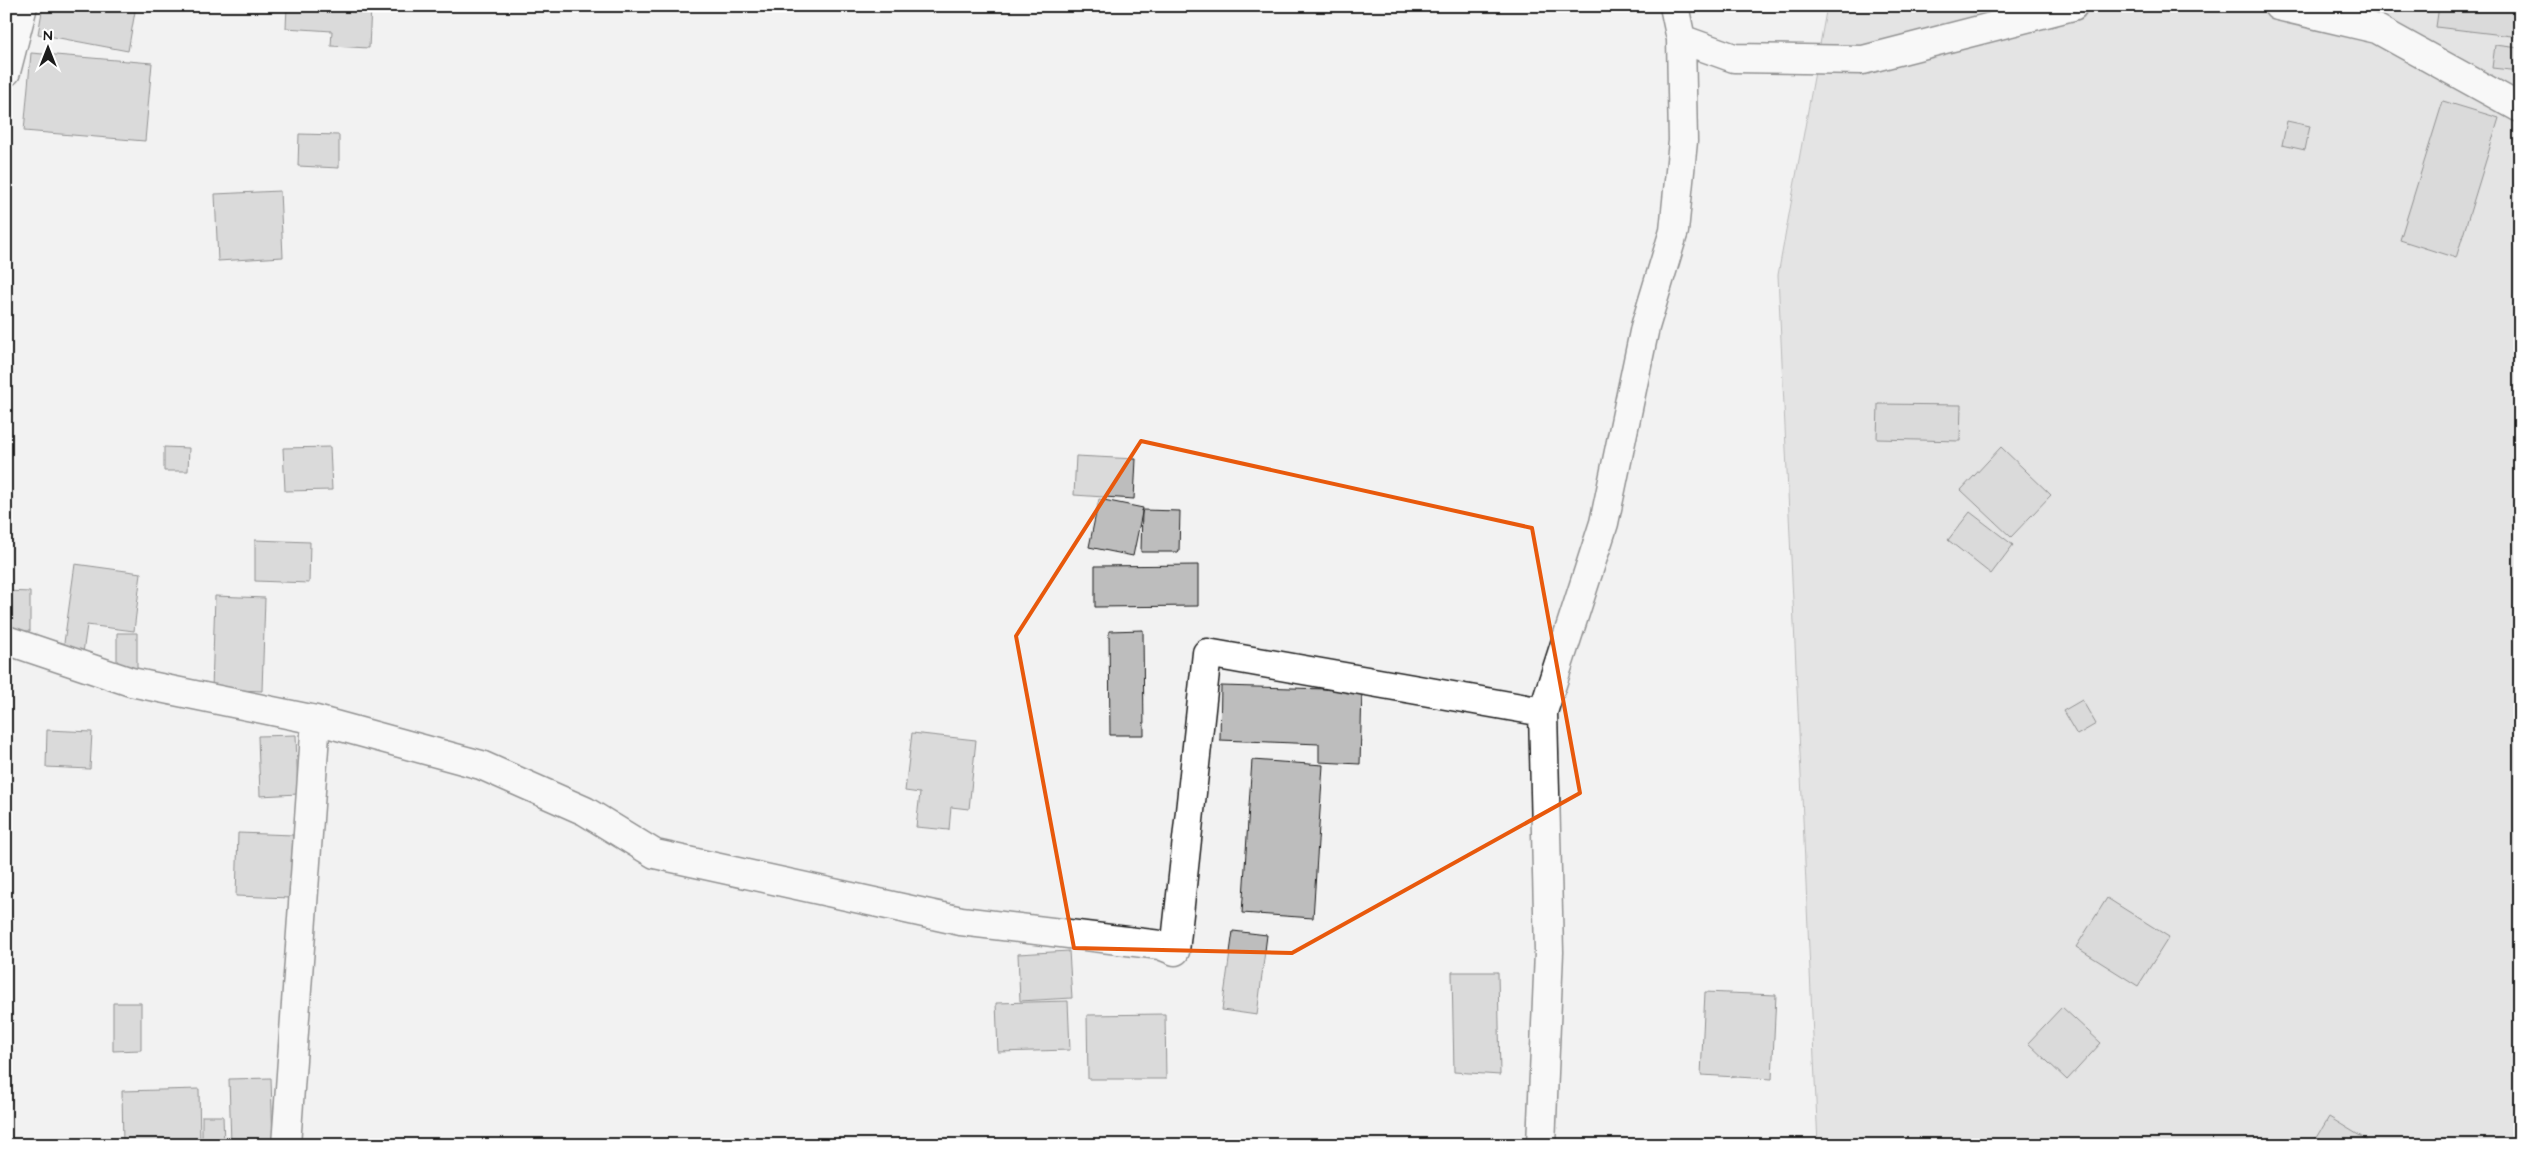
<svg xmlns="http://www.w3.org/2000/svg" width="2526" height="1151" font-family="'Architects Daughter',sans-serif">
<style>
.green{fill:#d2d2d2;stroke:#777}
.building{fill:#bdbdbd;stroke:#1c1c1c}
.lines{fill:none;stroke-linecap:round;stroke-linejoin:round}
.minor-casing{stroke:#1c1c1c;stroke-width:31}
.minor{stroke:#fff;stroke-width:28}
.marked{fill:none;stroke:#e8590c;stroke-width:4;stroke-linejoin:round}
</style>
<rect width="100%" height="100%" fill="#f2f2f2"/>
<filter id="ink" filterUnits="userSpaceOnUse"><feTurbulence type="fractalNoise" baseFrequency=".02" numOctaves="2"/><feDisplacementMap in="SourceGraphic" scale="10" xChannelSelector="R" yChannelSelector="G"/><feConvolveMatrix kernelMatrix="1 2 1 2 8 2 1 2 1" color-interpolation-filters="sRGB"/></filter>
<g filter="url(#ink)">
<!-- green -->
<path class="green" d="M1827,6H2520V1145H1818L1778,275Z"/>
<!-- building -->
<path class="building" d="M43,6H136L128,51L38,34Z
M287,6H371L369,48L331,46L332,31L286,28Z
M2439,6H2520V37L2436,27Z
M2495,45L2520,48V71L2492,68Z
M31,53L152,63L145,141L24,131Z
M2443,101L2499,118L2456,258L2400,240Z
M2287,121L2310,126L2305,150L2282,145Z
M299,134L339,135V168L298,166Z
M280,191L283,257L218,261L215,194Z
M1878,404L1961,405L1960,441L1877,439Z
M164,447L189,448L188,471H164Z
M330,447L332,490L285,491L283,448Z
M2001,447L2051,495L2011,537L1961,490Z
M1076,456L1136,459L1134,499L1074,495Z
M1099,499L1143,508L1133,556L1089,547Z
M1142,510L1180,511L1179,552H1141Z
M1970,512L2013,545L1991,574L1948,540Z
M255,540L310,542L309,583L255,581Z
M75,564L141,573L134,631L87,625L83,653L63,650Z
M1198,565V606L1095,607V566Z
M6,591L30,592V631H6Z
M215,596L265,598L262,691L212,689Z
M1143,630L1144,735H1110L1109,631Z
M117,633H137V668H117Z
M1221,686L1362,690L1360,764L1319,762V744L1220,740Z
M2082,700L2096,724L2077,735L2063,711Z
M47,730L92,732L90,769L46,767Z
M912,733L976,740L969,809L951,807L949,830L916,827L920,793L905,791Z
M296,735L298,794L260,796L258,736Z
M1252,760L1323,765L1313,918L1242,913Z
M238,833L293,835L290,898L236,896Z
M2107,898L2169,937L2138,986L2076,947Z
M6,905H10L9,955H6Z
M1233,931L1267,935L1257,1015L1222,1010Z
M1069,951L1072,998L1020,1001L1018,954Z
M1452,972H1498L1500,1075L1454,1072Z
M1705,992L1776,995L1772,1079L1701,1075Z
M1068,1001L1070,1050L998,1052L996,1003Z
M113,1003H141V1050L113,1051Z
M2062,1007L2101,1043L2067,1080L2028,1043Z
M1165,1014L1166,1079H1088L1087,1015Z
M271,1078L273,1145H231L229,1079Z
M199,1089L200,1145H123L122,1091Z
M202,1116H223L224,1145H202Z
M2329,1117L2375,1145H2312Z
M97,1138V1145H47V1141Z"/>
<g class="lines">
<defs>
<path id="minor" d="M2278,6L2377,29L2520,108
M1681,39L1734,58L1863,60L2073,6
M6,72L23,6
M6,640L131,682L316,720L481,765L585,811L655,854L961,921L1160,945L1175,951L1207,653L1543,712
M286,1145L316,720
M1541,1145L1549,952L1543,712L1604,523L1645,327L1674,231L1683,141L1681,39L1674,6"/>
</defs>
<!-- minor casing -->
<use href="#minor" class="minor-casing"/>
<!-- minor -->
<use href="#minor" class="minor"/>
</g>
</g>
<!-- marked area -->
<path d="M0 0H2526V1151H0ZM1141,441L1532,528L1580,793L1292,953L1074,948L1016,636Z" fill="#f2f2f2" fill-opacity=".55" fill-rule="evenodd"/>
<path class="marked" d="M1141,441L1532,528L1580,793L1292,953L1074,948L1016,636Z"/>
<!-- margin -->
<rect width="2526" height="1151" fill="none" stroke="#fff" stroke-width="25"/>
<rect x="12" y="12" width="2501" height="1126" fill="none" stroke="#1c1c1c" stroke-width="2" filter="url(#ink)"/>
<!-- north arrow -->
<g transform="translate(48 48)" stroke="#ffffff" stroke-width="4" paint-order="stroke">
<path d="M0-4L9 19L0 12L-9 19Z" fill="#1c1c1c"/>
<text y="-8" font-size="14" font-weight="bold" text-anchor="middle" fill="#1c1c1c">N</text>
</g>
</svg>
